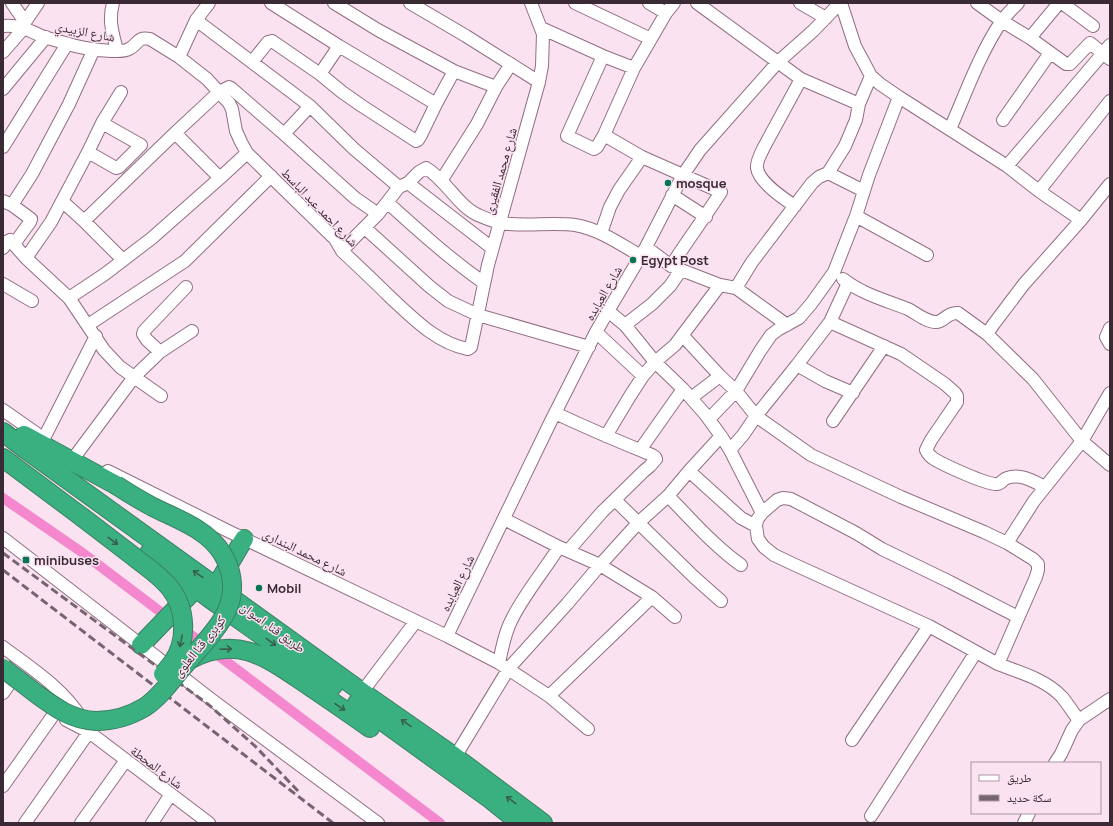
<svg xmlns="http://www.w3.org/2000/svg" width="1113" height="826" font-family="Manrope,'Noto Naskh Arabic',sans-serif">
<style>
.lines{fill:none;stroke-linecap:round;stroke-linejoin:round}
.canal{stroke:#f487cd;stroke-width:10}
.minor-casing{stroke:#916e83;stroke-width:14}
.highway-casing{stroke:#3a8064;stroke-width:20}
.minor{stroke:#fff;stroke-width:12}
.highway{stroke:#3aaf7f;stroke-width:18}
.rail{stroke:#76646f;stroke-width:3;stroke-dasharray:8 4;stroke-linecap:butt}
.highway-bridge-casing{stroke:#3a8064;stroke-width:20;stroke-linecap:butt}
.highway-bridge{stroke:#3aaf7f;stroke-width:18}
.oneway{stroke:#395f51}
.poi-dot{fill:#057651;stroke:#fae2f0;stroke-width:1.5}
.labels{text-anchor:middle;stroke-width:3;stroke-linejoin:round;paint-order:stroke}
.street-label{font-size:13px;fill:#392a33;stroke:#fae2f0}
.poi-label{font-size:13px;font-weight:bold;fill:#392a33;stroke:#fae2f0;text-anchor:start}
</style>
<rect width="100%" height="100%" fill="#fae2f0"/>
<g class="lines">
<!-- canal -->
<path class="canal" d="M3,498L80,551L440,823"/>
<defs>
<path id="minor" d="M12,3L25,22
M113,3C108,22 113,33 117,51
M271,3L339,46L436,104
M334,3L378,30L454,71L496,87
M410,3L466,36L539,82
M575,3L651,39
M649,3L666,13
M697,3L801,79L859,104
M800,3L826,18
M841,3L855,46L871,76L880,84L899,97L1007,166L1039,191L1110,101
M977,3L1002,21L1030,38L1066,64H1070L1090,43L1110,59
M1062,3L1093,26
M196,20L310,106L354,149L399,187
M3,26C18,24 30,31 44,37C51,39 58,41 65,43C80,48 95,50 111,51C117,51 123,52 129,49C138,45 137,36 150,39L179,57L207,79L229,103L232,109L236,131L241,142L247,153L335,239L342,251C358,266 374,281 389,296C412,317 436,343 468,349L471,347L488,265L539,82L542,66L543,34L531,3
M541,28L603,56L634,68
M1030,38L1059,3
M3,52L24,28L25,22L38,3
M603,56L567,136L594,149L597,147L604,135L634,68L666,13L674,3
M179,57L196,20L209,3
M252,62L268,42L272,41L320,74L342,92L362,106L416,141L418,140L421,135L436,104L454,71
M320,74L339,46
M3,89L46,37
M1003,120L1050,53
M950,129C966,93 979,55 1001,22C1006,15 1012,9 1018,3
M284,134L310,106
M604,135L642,157L721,192C705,217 687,241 671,266
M3,147L67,44
M88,152L116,168L119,167L141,145L102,123
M1007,166L1110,45
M828,173L864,191
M220,178L247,153
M441,181L477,124L496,87L511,64
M408,183L492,248
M1039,191L1081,220L1024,284L993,325L987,334L1033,379L1082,441L1110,465
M672,195L706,217
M3,201L12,205L32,174L69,104L94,49
M62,201L84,221L123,260
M388,203C419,231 450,259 484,283
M12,205L31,219L30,222L14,244
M795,206C784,199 759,182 757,168C756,162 761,153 764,147L801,79
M856,216L927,255
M1081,220L1110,184
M84,221L175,133L219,92L229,87L231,88L284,134L355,198L378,214
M365,228L429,286L448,301L478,315L589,347
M601,233L610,207L619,190L642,157
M646,247L671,266L720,285L736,288L787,325
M3,248L8,241L10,240L26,258L69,298L104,350L120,367L134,377L76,455
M342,251L356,236L378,214L399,187L408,183L419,172L426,168C446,180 458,206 478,215C485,218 494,222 501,223C525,227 550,222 575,225C599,229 620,244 641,256
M26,258L51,222L88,152L102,123L121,92
M843,279C862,294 885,300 908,309C916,313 926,322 936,322C944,322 947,312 958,313L987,334
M3,284L32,301
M736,288L752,262L812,183L819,177L828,173L845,146L856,120L859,104L871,76
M69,298L105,274L152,238L220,178L175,133
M608,311L625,325L655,362L683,389L705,414L721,436L730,450L762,513
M830,322L901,354L945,384L955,393L957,396V402L931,440L926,450C928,454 931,457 934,459C944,465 987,485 997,484C1001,484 1003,479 1007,478C1020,473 1033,481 1045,487
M88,325L185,261L271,176
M625,325L652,304L670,286L681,270
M1110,328L1106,337L1110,344
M596,332L643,376
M683,336L720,376L736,391L756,416L811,455L901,497L984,532L1007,543L1033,559L1038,564V570L1036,577L998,664L929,626L793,564L774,555L764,547L758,539L756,526L757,520L762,513L777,500L783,498L791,499L856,533L882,549L950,582L1018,617
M160,352L192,331
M797,365L825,381L853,393
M161,396L134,377L160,352L147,340L143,334L144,331L186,287
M691,398L720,376
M3,410L40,436
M555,413C587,428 620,442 652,455L655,457L656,459L650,466L644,471L602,512L568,551
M709,419L736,391L760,351L771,335L779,329L799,318L811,304L834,272L856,216L869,175L899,97
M833,421L884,346
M606,436L630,396L643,376L655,362L675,345L720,285
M44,438L96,336
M640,450L683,389
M730,450L743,435L756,416L797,365L830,322L848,283
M108,471L228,531L447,636L499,663L549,696L588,729
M689,471L741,518L756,526
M668,496C692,520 714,546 741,565
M615,500L694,577L721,601
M504,519L559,547L600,565L652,597L675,617
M3,538L212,700L378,823
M1007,543L1034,501L1082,441L1110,393
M447,636L550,423L596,332L608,311L646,247L683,175L700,150L778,62L813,31L840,3
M3,647C31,668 63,688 82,719
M499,663C502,648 505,632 512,619C525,593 544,571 559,547
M998,664C1021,673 1045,679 1062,697C1068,704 1073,713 1079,720
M362,692L416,621
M3,693L10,683
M549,696L652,597
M66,720L89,732L209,823
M852,740L929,626
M455,757L509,668L567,604L600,565L638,523L668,496L689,471L721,436
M1055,763L1061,754L1072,730L1079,720L1110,699
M3,786L54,714
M871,816L976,652
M25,823L89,732
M81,823L126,760
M152,823L171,794
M1024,823L1029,813"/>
<path id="highway" d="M3,432L25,449L362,692L455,757L543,823
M24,435L116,485
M3,458L82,517
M149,553L209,598L333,686
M221,578L244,539
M141,645L196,588
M189,660C238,633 269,659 309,686C330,700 350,714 370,728
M357,703L490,799L520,823"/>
</defs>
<!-- minor casing -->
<use href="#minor" class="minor-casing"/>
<!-- highway casing -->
<use href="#highway" class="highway-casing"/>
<!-- minor -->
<use href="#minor" class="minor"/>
<!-- highway -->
<use href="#highway" class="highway"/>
<!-- rail -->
<path class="rail" d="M3,553L209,705L255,746L298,791
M3,570L333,823"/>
<defs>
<path id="highway-bridge" d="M82,517C99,530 116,543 133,556C145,566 160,575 170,588C186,608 188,640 173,662C170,666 167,670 163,674
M3,668C13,676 24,684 34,692C53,706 71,720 96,721C113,721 130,716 145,707C160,697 171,681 182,668C196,652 223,625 229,605C235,588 232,569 222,553C207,529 177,519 153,507C140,500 128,493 116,485"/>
</defs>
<!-- highway-bridge casing -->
<use href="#highway-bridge" class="highway-bridge-casing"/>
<!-- highway-bridge -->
<use href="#highway-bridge" class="highway-bridge"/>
</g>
<!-- one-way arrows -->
<defs><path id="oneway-shaft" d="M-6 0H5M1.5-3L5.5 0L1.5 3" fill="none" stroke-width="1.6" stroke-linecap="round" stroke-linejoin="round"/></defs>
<g class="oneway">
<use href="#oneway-shaft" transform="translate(113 541) rotate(37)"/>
<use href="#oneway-shaft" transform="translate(198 574) rotate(-144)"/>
<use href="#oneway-shaft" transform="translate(181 641) rotate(102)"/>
<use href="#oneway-shaft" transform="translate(271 642) rotate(36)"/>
<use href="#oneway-shaft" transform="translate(226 649) rotate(-2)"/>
<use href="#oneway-shaft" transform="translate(340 707) rotate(34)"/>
<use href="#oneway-shaft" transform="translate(406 723) rotate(-145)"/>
<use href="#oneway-shaft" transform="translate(511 800) rotate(-143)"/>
</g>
<!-- markers -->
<g class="poi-dot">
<circle cx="668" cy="183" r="4"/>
<circle cx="633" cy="260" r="4"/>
<rect x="22" y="556" width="8" height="8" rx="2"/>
<circle cx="259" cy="588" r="4"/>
</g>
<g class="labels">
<!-- street labels -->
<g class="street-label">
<text transform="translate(85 31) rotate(11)" y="5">شارع الزبيدي</text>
<text transform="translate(500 171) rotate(-74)" y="5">شارع محمد الفقيرى</text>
<text transform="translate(320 207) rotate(46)" y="5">شارع احمد عبد الباسط</text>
<text transform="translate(603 293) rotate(-60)" y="5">شارع العبابده</text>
<text transform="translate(305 552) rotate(26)" y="5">شارع محمد البندارى</text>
<text transform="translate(457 583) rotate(-64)" y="5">شارع العبابده</text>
<text transform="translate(273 627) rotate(36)" y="5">طريق قنا, اسوان</text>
<text transform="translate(199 646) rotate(-51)" y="5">كوبرى قنا العلوى</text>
<text transform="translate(157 767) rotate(37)" y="5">شارع المحطة</text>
</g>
<!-- poi labels -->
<g class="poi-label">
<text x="676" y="188">mosque</text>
<text x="641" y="265">Egypt Post</text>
<text x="34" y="565">minibuses</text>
<text x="267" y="593">Mobil</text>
</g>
</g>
<!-- border -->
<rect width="1113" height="826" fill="none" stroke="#392a33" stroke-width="8"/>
<!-- legend -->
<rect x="971" y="762" width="130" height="52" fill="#fae2f0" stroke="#ad98a4"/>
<rect x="979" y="775" width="20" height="6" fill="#ffffff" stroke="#ad98a4"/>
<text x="1007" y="782" font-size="12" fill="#392a33">طريق</text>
<rect x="979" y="795" width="20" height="6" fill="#76646f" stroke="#ad98a4"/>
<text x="1007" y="802" font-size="12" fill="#392a33">سكة حديد</text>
</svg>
